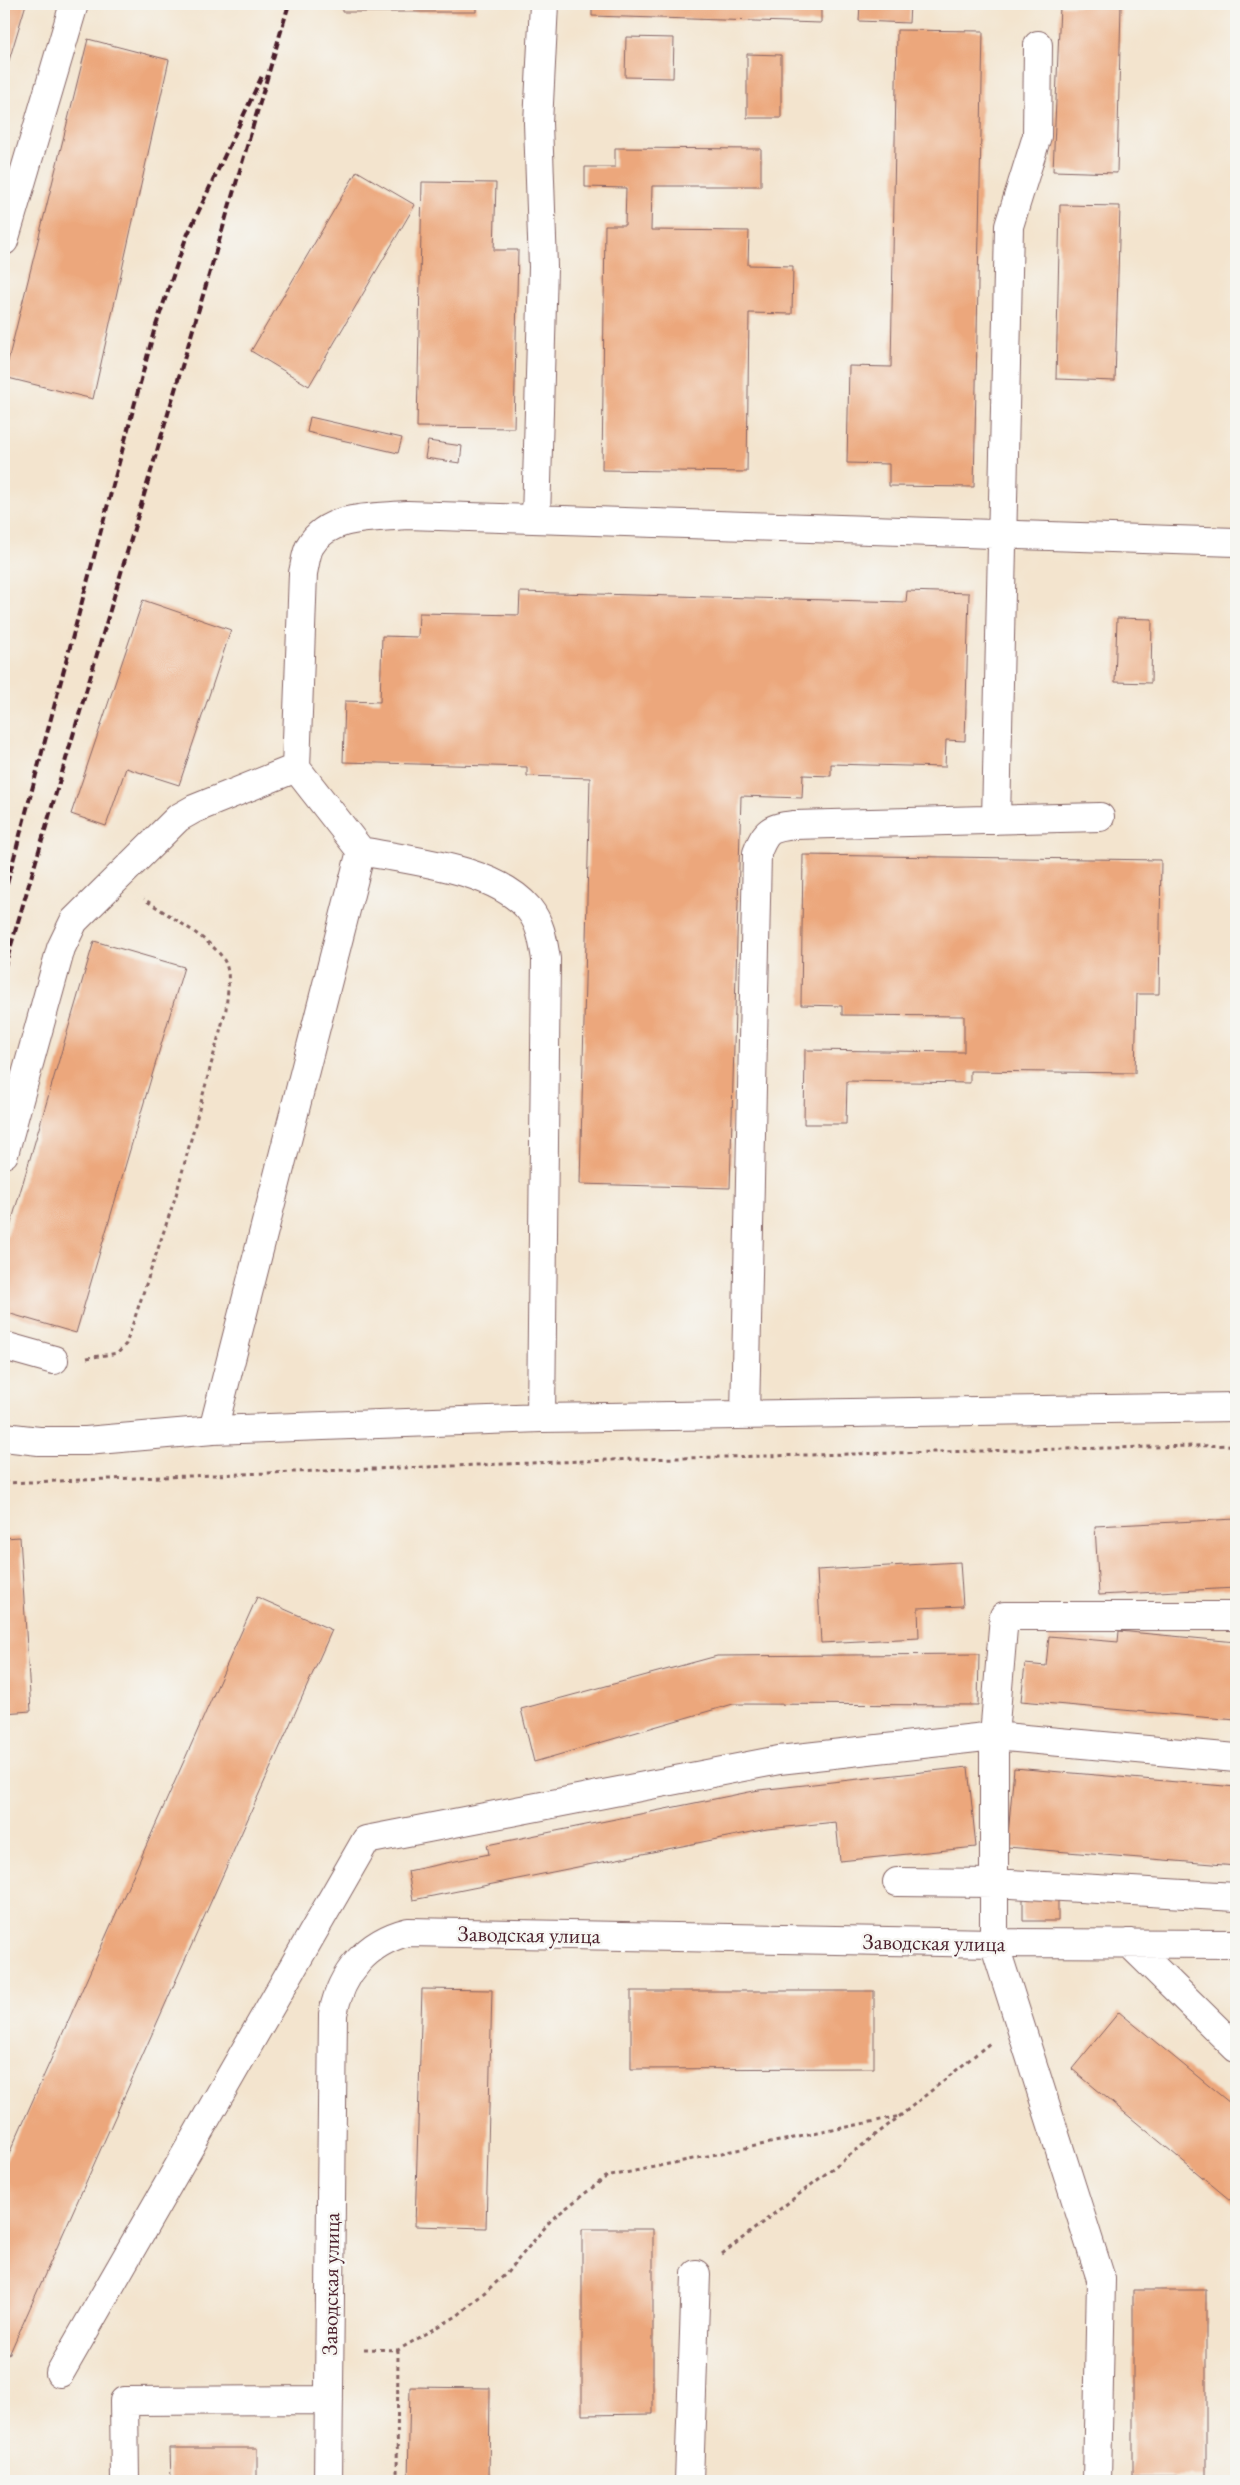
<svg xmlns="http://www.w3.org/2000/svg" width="1240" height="2485" font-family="'EB Garamond',serif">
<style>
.building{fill:#eca77b}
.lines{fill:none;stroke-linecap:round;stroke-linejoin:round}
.minor-casing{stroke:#856464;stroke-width:30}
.path{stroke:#856464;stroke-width:3;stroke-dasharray:4 4;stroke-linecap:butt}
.minor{stroke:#fff;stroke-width:28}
.rail{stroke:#4a1f2b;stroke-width:4;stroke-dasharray:8 4;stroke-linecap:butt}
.labels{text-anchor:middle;stroke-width:5;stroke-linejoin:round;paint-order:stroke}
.street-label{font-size:22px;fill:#4a1f2b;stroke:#f6f6f2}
</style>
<rect width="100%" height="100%" fill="#f6f6f2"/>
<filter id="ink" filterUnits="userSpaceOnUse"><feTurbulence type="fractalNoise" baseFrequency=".02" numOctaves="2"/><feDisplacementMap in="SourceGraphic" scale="10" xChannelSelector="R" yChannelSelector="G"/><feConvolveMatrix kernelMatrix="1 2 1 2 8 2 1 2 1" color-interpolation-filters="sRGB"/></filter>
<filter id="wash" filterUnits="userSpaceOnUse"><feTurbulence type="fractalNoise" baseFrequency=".0096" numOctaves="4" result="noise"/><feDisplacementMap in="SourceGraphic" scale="20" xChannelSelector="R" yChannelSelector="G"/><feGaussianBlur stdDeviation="1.12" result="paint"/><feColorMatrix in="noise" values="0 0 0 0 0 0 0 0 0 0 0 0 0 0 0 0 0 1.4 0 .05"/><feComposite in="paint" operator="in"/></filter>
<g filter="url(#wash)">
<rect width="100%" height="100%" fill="#f3e4ce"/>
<g id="blocks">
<!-- building -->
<path class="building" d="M4,4H26L4,77Z
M342,4H476V12H342Z
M592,4H821V23L592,16Z
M860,4H910L909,23L859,21Z
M1121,5L1117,173L1053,171L1060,6Z
M897,30L983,31L974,487L889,486V464L847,463L849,366L891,367Z
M626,37L674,38L673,78L625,77Z
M88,39L169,60L93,399L4,377Z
M747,54L781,55V118H747Z
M615,148L761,149V186H652L651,230L749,231L748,265L793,266L792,314L749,313L747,472L602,470L605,225H625L626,188L585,187V167H615Z
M357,171L415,205L309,386L251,351Z
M422,182L496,183L494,250H518L514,428L417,427Z
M1060,205L1120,206L1115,381L1056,379Z
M310,417L402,438L398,453L307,432Z
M428,441L462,446L460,463L425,458Z
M907,591L969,593L965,741L946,740L945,767L831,764V776L803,775L802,798L741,796L730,1188L580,1184L590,778L527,776V767L343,762L345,701L380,702L382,636L418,637L419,613L519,615L520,592L906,602Z
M143,600L231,630L179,785L126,768L106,826L71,814Z
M1117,618L1152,619L1151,683L1115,682Z
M803,855L1161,860L1159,994H1137L1135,1073L970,1071V1083L847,1081L846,1124H804L805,1050L964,1052V1016L842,1015V1006L801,1005Z
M94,941L184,967L76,1333L4,1312V1247Z
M1236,1519V1588L1099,1595L1095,1526Z
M20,1537L31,1711L4,1713V1538Z
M960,1562L963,1606L918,1608L919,1638L821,1643L817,1570Z
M257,1597L332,1630L9,2355L4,2352V2165Z
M1119,1631L1236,1642V1720L1021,1701L1025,1664L1046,1666L1049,1636L1118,1642Z
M979,1654L978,1705L733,1704L534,1762L521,1709L717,1656Z
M968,1767L976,1847L840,1861L836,1822L767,1829L413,1900L408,1871L489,1854L487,1845L759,1790Z
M1014,1768L1236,1787V1866L1007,1847Z
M1023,1897L1058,1898V1921H1023Z
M422,1989L492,1990L486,2228L415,2226Z
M631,1991H874V2068L631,2069Z
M1119,2012L1236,2108V2205L1072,2069Z
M582,2229H653V2414L582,2415Z
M1133,2290H1206V2476H1133Z
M410,2387L490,2388L489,2481H408Z
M170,2448H257V2481H171Z"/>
</g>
</g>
<g filter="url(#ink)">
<use href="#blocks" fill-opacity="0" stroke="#856464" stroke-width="1"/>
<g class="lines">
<defs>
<path id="minor" d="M4,241L74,4
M536,519L543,267L538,123L544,4
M996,820L1009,226L1037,136L1038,45
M361,851L296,768L303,573C305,565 306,553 310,546C328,514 376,518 407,515L1236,542
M4,1154L61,948L74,921L178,818L194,809L296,768
M4,1346L54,1360
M745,1415L757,853C766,830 770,828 794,825L1100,817
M213,1430L361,851C411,861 495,868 529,909C541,924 543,941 546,959L541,1418
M4,1437L39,1441H86L213,1430L541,1418L1236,1407
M897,1882L993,1883L1236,1897
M1129,1943L1236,2048
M60,2373L366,1840L779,1760L994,1736L1236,1758
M125,2481L124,2401L329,2400
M328,2481L333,2014C341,1973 367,1942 408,1932L994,1943L1236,1944
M689,2481L696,2274
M1097,2481L1101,2279L994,1943V1736L1004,1616H1236"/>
</defs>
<!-- minor casing -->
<use href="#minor" class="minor-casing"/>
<!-- path -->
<path class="path" d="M87,1358L118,1353L126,1344L176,1195L226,1009C227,994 232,974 224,960C213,940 164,913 144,899
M4,1483L637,1459L1236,1445
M722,2254L900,2116L990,2043
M364,2349L398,2350L457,2316L506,2274L552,2219L606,2177L900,2116
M397,2481L398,2350"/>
<!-- minor -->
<use href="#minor" class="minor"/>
<!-- rail -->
<path class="rail" d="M4,895L154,331L186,238L262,76
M4,969L289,4"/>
</g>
</g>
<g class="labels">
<!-- street labels -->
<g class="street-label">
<text transform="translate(529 1934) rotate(1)" y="8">Заводская улица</text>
<text transform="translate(934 1942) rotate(1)" y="8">Заводская улица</text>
<text transform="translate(330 2284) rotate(-89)" y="8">Заводская улица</text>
</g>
</g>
<!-- margin -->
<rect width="1240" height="2485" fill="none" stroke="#f6f6f2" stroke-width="20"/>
</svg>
